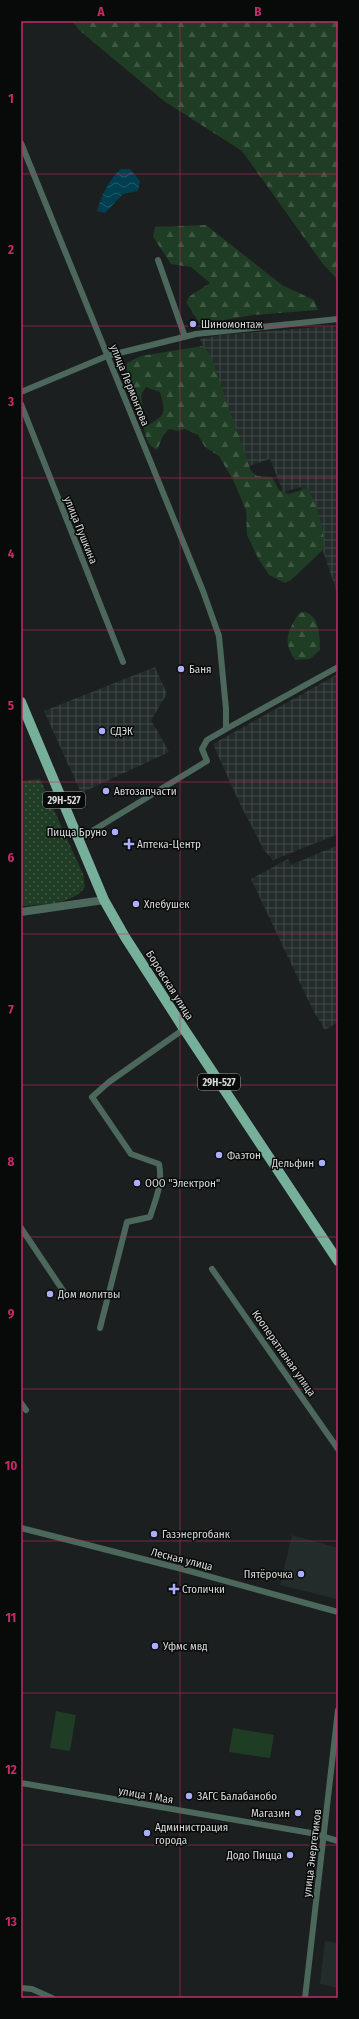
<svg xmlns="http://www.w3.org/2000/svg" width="359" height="2019" font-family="'Fira Sans Condensed',sans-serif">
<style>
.built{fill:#222c2b}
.industrial{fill:url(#industrial-grid)}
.forest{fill:url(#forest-firs)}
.park{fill:url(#park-dots)}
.pitch{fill:#1f3c25}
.water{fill:url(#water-waves)}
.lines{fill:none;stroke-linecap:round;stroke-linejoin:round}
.minor{stroke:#4c675c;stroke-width:6}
.tertiary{stroke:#4c675c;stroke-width:8}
.primary{stroke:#76b09a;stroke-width:10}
.grid{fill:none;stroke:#c42b68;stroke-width:1;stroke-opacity:0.55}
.poi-dot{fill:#abaffb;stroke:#080909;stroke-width:1.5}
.labels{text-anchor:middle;stroke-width:3;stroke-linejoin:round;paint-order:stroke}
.shield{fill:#080909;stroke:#9a9b9b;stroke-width:1}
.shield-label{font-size:10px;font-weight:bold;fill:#d8dada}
.poi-label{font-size:11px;fill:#d8dada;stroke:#080909;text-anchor:start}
.street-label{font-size:11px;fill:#d8dada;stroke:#080909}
.neatline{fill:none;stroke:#c42b68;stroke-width:1.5}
.grid-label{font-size:13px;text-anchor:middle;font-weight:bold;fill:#c42b68}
</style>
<defs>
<pattern id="industrial-grid" width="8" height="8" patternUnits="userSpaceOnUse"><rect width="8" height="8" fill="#222c2b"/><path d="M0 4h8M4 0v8" fill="none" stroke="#414a49"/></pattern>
<pattern id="forest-firs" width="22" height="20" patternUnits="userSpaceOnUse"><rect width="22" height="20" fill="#1f3c25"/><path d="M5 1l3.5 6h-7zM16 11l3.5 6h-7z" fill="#3f5844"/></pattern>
<pattern id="park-dots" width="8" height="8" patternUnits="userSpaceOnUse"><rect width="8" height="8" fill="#1f3c25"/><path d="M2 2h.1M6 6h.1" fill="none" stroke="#3f5844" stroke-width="1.8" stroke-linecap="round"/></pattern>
<pattern id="water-waves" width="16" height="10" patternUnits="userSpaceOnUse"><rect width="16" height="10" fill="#003f51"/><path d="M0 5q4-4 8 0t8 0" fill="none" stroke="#245a69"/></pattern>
</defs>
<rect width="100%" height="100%" fill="#1c1f1f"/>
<!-- built -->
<path class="built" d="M292,1535L338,1548L337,1599L280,1585Z
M325,1941L338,1943V1988L320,1984Z"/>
<!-- industrial -->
<path class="industrial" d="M332,326L338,331V595L301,487L283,492L270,459L249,466L200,339L220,335Z
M155,667L167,694L151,720L169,752L81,793L44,711Z
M338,674V834L273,860L264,850L239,802L213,744Z
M338,845V1022L325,1030L312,1008L251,879L288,859L291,865Z"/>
<!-- forest -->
<path class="forest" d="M72,21H338V280L323,264L242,151L164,101L79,30Z
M206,225L282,285L314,300L318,310L253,315L200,324L186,302L190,296L210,283L191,267L171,264L153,237L155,227Z
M202,346L210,354L251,471L257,476L272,477L279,490L289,494L308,488C318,508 324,527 324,549L291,580L285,583L269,575L259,560L247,535L246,510L233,480L219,456L205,447L198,435L185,429L177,431L169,429L163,436L157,450C148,446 145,437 144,428C164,414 167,418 160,392L146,387L141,395L144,416L140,419C137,399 125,382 127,363L141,356Z
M305,612C320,616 320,637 320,650L310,659L295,660C282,641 288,631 299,613Z"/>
<!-- park -->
<path class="park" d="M40,779L83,874L85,887C71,906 42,904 21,906V781Z"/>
<!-- pitch -->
<path class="pitch" d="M56,1711L76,1715L70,1751L50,1748Z
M233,1728L274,1735L270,1758L229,1752Z"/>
<!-- water -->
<path class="water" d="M121,169H130L140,181L138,191L123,194L105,213L97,211C102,195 108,180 121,169Z"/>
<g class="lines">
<!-- minor -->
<path class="minor" d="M21,143L203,591L219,636L226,709V729L207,740L202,749L207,761L79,839
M158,260L185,337
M21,392L107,356L196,334L338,319
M21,404L123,662
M226,729L338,667
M21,1228L64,1292
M212,1269L338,1449
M100,1328L127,1222L150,1217C156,1198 163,1184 159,1164L131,1154L92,1097L109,1082L184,1029
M21,1403L26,1410
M21,1528L182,1569L338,1612
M21,1783L311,1833L338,1841
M21,1988L32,1989L52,1998
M305,1998L338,1710"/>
<!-- tertiary -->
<path class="tertiary" d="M21,912L104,900"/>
<!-- primary -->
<path class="primary" d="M21,702L104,900L125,937L184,1029L338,1261"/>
</g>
<!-- grid -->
<path class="grid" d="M180,21V1998M21,174H338M21,326H338M21,478H338M21,630H338M21,782H338M21,934H338M21,1085H338M21,1237H338M21,1389H338M21,1541H338M21,1693H338M21,1845H338"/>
<!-- markers -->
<g class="poi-dot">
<circle cx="193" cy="324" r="4"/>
<circle cx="181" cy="669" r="4"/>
<circle cx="102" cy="731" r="4"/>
<circle cx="106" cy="791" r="4"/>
<circle cx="115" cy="832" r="4"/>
<path d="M127 838h4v4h4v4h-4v4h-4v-4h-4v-4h4z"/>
<circle cx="136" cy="904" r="4"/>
<circle cx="219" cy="1155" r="4"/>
<circle cx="322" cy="1163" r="4"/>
<circle cx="137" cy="1183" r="4"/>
<circle cx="50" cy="1294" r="4"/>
<circle cx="154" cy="1534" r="4"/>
<circle cx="301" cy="1574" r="4"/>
<path d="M172 1583h4v4h4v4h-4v4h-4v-4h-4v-4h4z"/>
<circle cx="155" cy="1646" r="4"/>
<circle cx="189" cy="1796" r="4"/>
<circle cx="298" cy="1813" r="4"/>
<circle cx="147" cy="1833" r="4"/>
<circle cx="290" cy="1855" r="4"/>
</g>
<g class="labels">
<!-- shield labels -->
<g class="shield">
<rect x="43" y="792" width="42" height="16" rx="3"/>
<rect x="198" y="1074" width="42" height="16" rx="3"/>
</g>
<g class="shield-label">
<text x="64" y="804">29Н-527</text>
<text x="219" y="1086">29Н-527</text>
</g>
<!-- poi labels -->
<g class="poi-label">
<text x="201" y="328">Шиномонтаж</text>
<text x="189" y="673">Баня</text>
<text x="110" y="735">СДЭК</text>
<text x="114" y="795">Автозапчасти</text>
<text x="107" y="836" text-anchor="end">Пицца Бруно</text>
<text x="137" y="848">Аптека-Центр</text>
<text x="144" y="908">Хлебушек</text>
<text x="227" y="1159">Фаэтон</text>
<text x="314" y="1167" text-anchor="end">Дельфин</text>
<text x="145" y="1187">ООО "Электрон"</text>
<text x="58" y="1298">Дом молитвы</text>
<text x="162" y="1538">Газэнергобанк</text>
<text x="293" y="1578" text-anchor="end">Пятёрочка</text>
<text x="182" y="1593">Столички</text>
<text x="163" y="1650">Уфмс мвд</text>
<text x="197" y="1800">ЗАГС Балабанобо</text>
<text x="290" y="1817" text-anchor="end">Магазин</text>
<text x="155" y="1831">Администрация<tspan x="155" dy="13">города</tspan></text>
<text x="282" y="1859" text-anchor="end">Додо Пицца</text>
</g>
<!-- street labels -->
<g class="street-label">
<text transform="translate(130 385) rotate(68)" y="4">улица Лермонтова</text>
<text transform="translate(81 530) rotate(68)" y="4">улица Пушкина</text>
<text transform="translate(170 985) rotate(58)" y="4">Боровская улица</text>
<text transform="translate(284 1353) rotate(55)" y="4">Кооперативная улица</text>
<text transform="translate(182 1559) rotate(14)" y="4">Лесная улица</text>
<text transform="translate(146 1795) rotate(10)" y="4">улица 1 Мая</text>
<text transform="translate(312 1853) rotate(-83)" y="4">улица Энергетиков</text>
</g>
</g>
<!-- border -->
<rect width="359" height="2019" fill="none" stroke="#080909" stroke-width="44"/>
<rect x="22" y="22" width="315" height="1975" class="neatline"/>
<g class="grid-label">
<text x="101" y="16">A</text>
<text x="258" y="16">B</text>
<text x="11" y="103">1</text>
<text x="11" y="254">2</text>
<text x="11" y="406">3</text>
<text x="11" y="558">4</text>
<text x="11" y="710">5</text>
<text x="11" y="862">6</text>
<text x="11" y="1014">7</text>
<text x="11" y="1166">8</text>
<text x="11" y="1318">9</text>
<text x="11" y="1470">10</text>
<text x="11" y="1622">11</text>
<text x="11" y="1774">12</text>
<text x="11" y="1926">13</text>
</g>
</svg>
